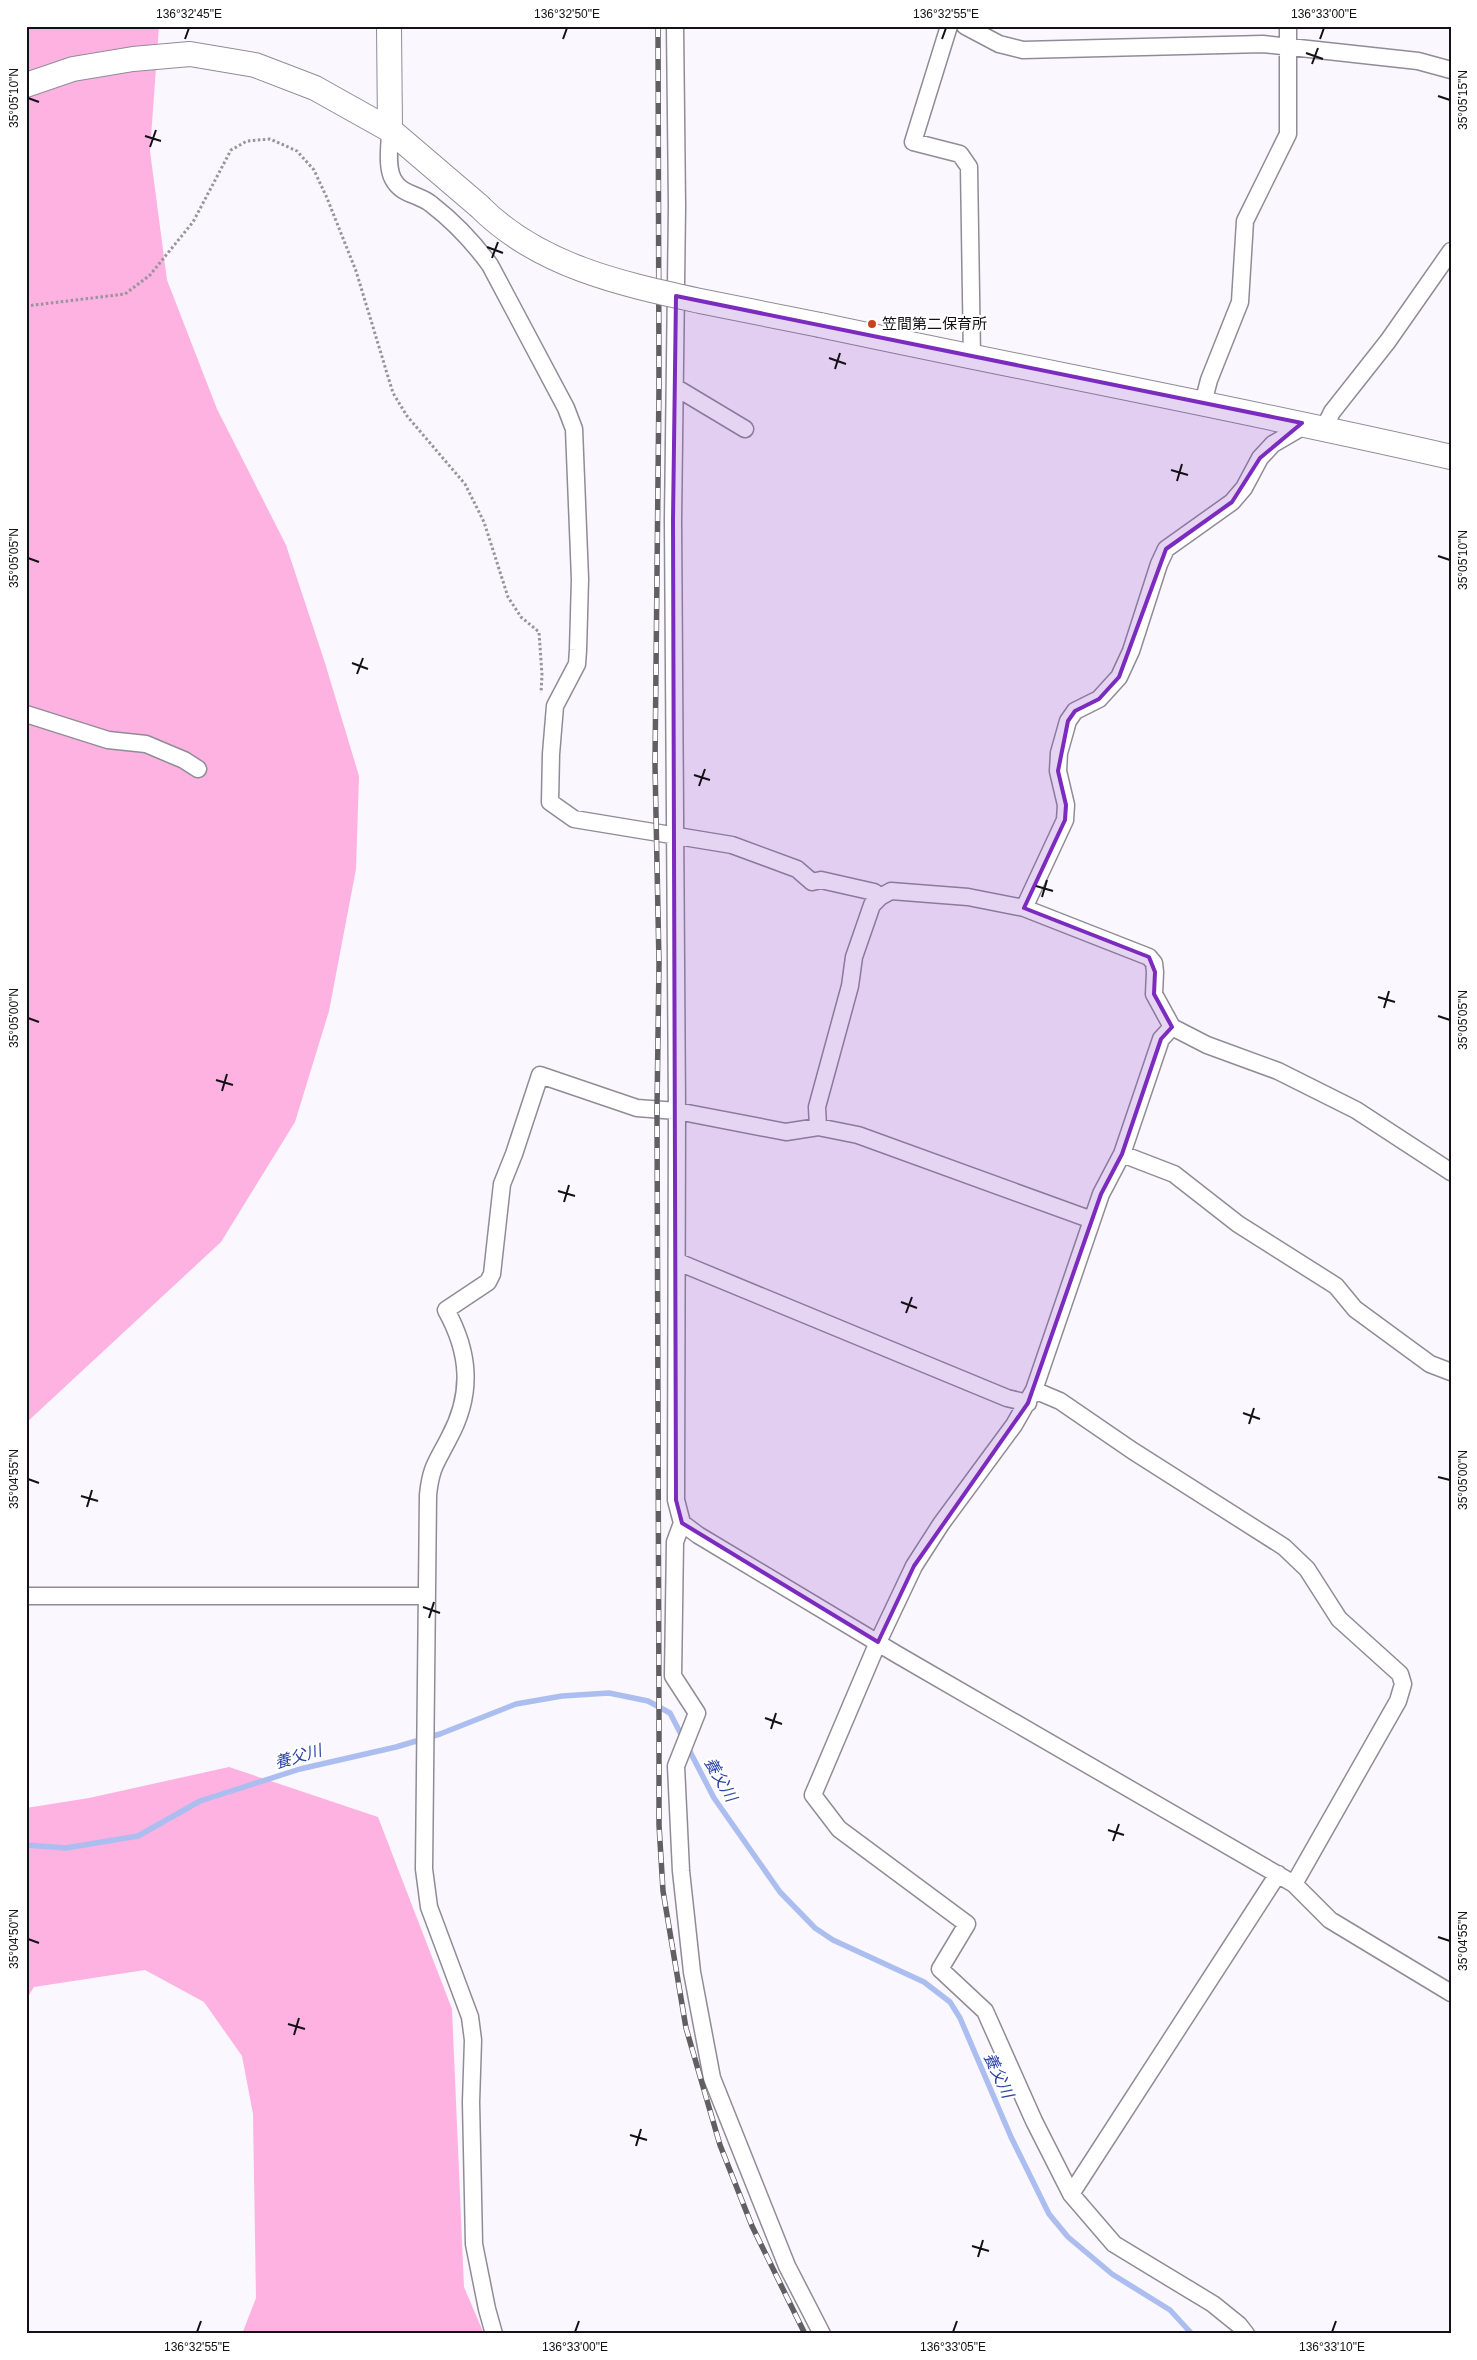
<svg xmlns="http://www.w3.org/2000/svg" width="1477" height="2360" font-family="Arial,'Noto Sans JP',sans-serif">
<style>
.green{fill:#fdb2e2}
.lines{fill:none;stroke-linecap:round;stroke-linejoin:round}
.stream{stroke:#abbeef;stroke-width:5.5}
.street-casing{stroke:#908c97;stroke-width:19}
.secondary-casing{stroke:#908c97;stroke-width:26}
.path{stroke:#97949a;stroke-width:3;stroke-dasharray:2.5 2.5;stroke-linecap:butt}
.street{stroke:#fff;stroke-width:16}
.secondary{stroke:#fff;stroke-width:24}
.rail-casing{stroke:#625f64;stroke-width:5.5}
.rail{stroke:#fff;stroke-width:4;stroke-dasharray:11;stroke-linecap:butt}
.secondary-bridge-casing{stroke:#908c97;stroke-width:26;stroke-linecap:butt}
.secondary-bridge{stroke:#fff;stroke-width:24}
.marked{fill:#7b2cbf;fill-opacity:0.2;stroke:#7b2cbf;stroke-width:4;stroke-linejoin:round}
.ticks{fill:none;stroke:#131115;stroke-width:2}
.poi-dot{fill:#ca411d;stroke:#fff;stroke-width:2}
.labels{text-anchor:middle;stroke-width:4.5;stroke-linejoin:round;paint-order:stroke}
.poi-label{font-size:15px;fill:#131115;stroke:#fff;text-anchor:start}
.water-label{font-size:16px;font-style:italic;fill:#2d45a2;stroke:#fff}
.neatline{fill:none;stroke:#131115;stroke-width:2}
.ticks-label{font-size:12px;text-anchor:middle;fill:#131115}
</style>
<rect width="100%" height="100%" fill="#faf7fe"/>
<!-- green -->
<path class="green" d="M26,26H159L150,151L167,280L217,409L286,545L325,663L359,776L356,869L329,1011L295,1122L221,1242L26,1423Z
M229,1767L378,1817L452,2009L464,2287L484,2334H242L256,2298L253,2114L242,2056L204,2002L145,1970L34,1987L26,2000V1808L89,1798Z"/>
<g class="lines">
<!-- stream -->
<path class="stream" d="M26,1845L66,1848L138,1836L200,1801L300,1769L396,1747L440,1734L516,1704L562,1696L609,1693L648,1701L670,1713L714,1798L780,1892L815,1928L833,1940L924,1982L950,2002L960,2018L1011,2137L1049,2214L1068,2237L1112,2274L1170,2310L1192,2334"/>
<defs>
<path id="street" d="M675,26L677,206L673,520L677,1111L676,1500L682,1523L698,1535L898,1655L1294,1884L1330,1920L1451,1993
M949,26L913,142L960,154L969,167L972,358
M965,26L999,44L1023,50L1263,44L1418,61L1451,70
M390,130C390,144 386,166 393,179C401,195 419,194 431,204C453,221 474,243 490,265L566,408L574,429L580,579L578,650L577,664L555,706L551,754L550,802L574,819L732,845L797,869L812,882L821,880L874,892L880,897
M675,387L745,429
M1203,403L1209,380L1240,302L1245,221L1288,134V26
M1324,428L1332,412L1388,341L1451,251
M26,714L108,740L146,744L184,760L198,769
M1024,908L1065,820L1066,805L1058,771L1059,753L1068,721L1075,711L1099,699L1119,677L1131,651L1159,564L1166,549L1232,502L1244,488L1260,458L1273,444L1297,430L1302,423
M1172,1027L1161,1039L1122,1154L1101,1194L1034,1390L1014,1425L941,1524L914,1566L878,1642L813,1795L839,1829L967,1924L940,1969L985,2011L1034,2121L1071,2194L1114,2244L1213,2304L1239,2325L1246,2334
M818,1127L817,1107L850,986L854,957L872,905L880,897L891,891L968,897L1024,908L1149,957L1154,963L1155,972L1154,994L1172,1027L1207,1045L1278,1071L1356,1110L1451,1172
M1122,1154L1174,1174L1238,1224L1336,1286L1355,1309L1430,1364L1451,1372
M678,1262L1007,1398L1028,1403
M1034,1390L1060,1401L1133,1451L1284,1547L1307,1569L1339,1619L1400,1674L1403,1684L1398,1701L1294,1884
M682,1523L675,1542L673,1676L697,1713L676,1766L681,1871L692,1972L712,2078L787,2266L822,2334
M26,1596H427
M1071,2194L1278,1874
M494,2334L487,2309L474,2244L471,2102L473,2040L470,2017L429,1907L424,1869L428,1495C431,1466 437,1462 449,1438C473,1394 470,1353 446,1310L488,1282L492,1274L502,1184L514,1154L540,1075L637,1108L677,1111L786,1132L818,1127L858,1135L1092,1220"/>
<path id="secondary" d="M389,26L390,130
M26,85L73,69L133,59L190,54L255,65L315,88L390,130L479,206
M820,325C1030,370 1242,409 1451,457"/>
</defs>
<!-- street casing -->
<use href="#street" class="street-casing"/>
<!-- secondary casing -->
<use href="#secondary" class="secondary-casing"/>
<!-- path -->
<path class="path" d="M26,306L125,294L150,275L193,222L231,150L247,141L270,139L297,151L314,170L327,198L356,271L393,393L407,416L465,484L484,522L508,597L521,617L539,632L542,675L541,693"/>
<!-- street -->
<use href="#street" class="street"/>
<!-- secondary -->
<use href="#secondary" class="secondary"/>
<defs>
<path id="rail" d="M658,26L659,385L655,765L659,963L657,1109L659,1718V1825L663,1891L686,2028L720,2145L752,2226L805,2334"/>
</defs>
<!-- rail casing -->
<use href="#rail" class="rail-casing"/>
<!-- rail -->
<use href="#rail" class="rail"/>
<defs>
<path id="secondary-bridge" d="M479,206C538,266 622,284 700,301C740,309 780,317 820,325"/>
</defs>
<!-- secondary-bridge casing -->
<use href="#secondary-bridge" class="secondary-bridge-casing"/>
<!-- secondary-bridge -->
<use href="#secondary-bridge" class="secondary-bridge"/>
</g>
<!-- marked area -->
<path class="marked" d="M676,296L1302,423L1260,458L1232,502L1166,549L1119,677L1099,699L1075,711L1068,721L1058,771L1066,805L1065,820L1024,908L1149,957L1155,972L1154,994L1172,1027L1161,1039L1122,1154L1101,1194L1028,1403L914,1566L878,1642L682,1523L676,1500L673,520Z"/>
<!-- ticks -->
<path class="ticks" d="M185,39L189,28M563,39L567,28M942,39L946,28M1320,39L1324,28M1306,53L1323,59M1312,64L1318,48M1438,96L1450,100M28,98L39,102M145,136L161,141M150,147L156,130M487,247L503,253M492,258L498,242M829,358L846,364M835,369L840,353M1171,470L1188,475M1177,481L1182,464M1438,556L1450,560M28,558L39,562M352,663L368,669M357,674L363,658M694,775L710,780M699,786L705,769M1036,886L1053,891M1042,897L1047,880M1378,997L1395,1002M1384,1008L1389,991M1438,1016L1450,1020M28,1018L39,1022M216,1080L233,1085M222,1091L227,1074M558,1191L575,1196M564,1202L569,1185M901,1302L917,1308M906,1313L912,1297M1243,1413L1260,1419M1249,1424L1254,1408M1438,1477L1450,1480M28,1479L39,1483M81,1496L98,1501M87,1507L92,1490M423,1607L440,1613M429,1618L434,1602M765,1718L782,1724M771,1729L776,1713M1108,1830L1124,1835M1113,1841L1119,1824M1438,1937L1450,1941M28,1939L39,1943M288,2024L305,2029M294,2035L299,2018M630,2135L647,2140M636,2146L641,2129M972,2246L989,2251M978,2257L983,2240M197,2332L201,2321M575,2332L579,2321M953,2332L957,2321M1332,2332L1336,2321"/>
<!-- markers -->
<circle class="poi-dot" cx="872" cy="324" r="5"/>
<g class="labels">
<!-- poi labels -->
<g class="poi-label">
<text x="882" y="329">笠間第二保育所</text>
</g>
<!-- water labels -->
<g class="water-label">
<text transform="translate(298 1756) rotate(-16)" y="6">養父川</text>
<text transform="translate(721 1779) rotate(60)" y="6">養父川</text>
<text transform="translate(999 2075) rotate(65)" y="6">養父川</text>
</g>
</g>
<!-- border -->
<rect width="1477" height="2360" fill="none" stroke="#ffffff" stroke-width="55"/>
<rect x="28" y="28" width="1422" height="2304" class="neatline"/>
<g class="ticks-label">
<text x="189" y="18">136°32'45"E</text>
<text x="567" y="18">136°32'50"E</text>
<text x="946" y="18">136°32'55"E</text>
<text x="1324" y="18">136°33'00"E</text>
<text transform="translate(14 98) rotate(-90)" y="4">35°05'10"N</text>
<text transform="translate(1463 100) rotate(-90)" y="4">35°05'15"N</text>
<text transform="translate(14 558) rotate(-90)" y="4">35°05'05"N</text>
<text transform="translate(1463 560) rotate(-90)" y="4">35°05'10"N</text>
<text transform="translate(14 1018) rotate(-90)" y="4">35°05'00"N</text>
<text transform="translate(1463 1020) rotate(-90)" y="4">35°05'05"N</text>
<text transform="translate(14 1479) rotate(-90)" y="4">35°04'55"N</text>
<text transform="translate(1463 1480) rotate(-90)" y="4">35°05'00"N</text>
<text transform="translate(14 1939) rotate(-90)" y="4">35°04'50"N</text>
<text transform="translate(1463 1941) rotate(-90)" y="4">35°04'55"N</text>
<text x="197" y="2351">136°32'55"E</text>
<text x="575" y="2351">136°33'00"E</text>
<text x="953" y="2351">136°33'05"E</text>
<text x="1332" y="2351">136°33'10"E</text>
</g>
</svg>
